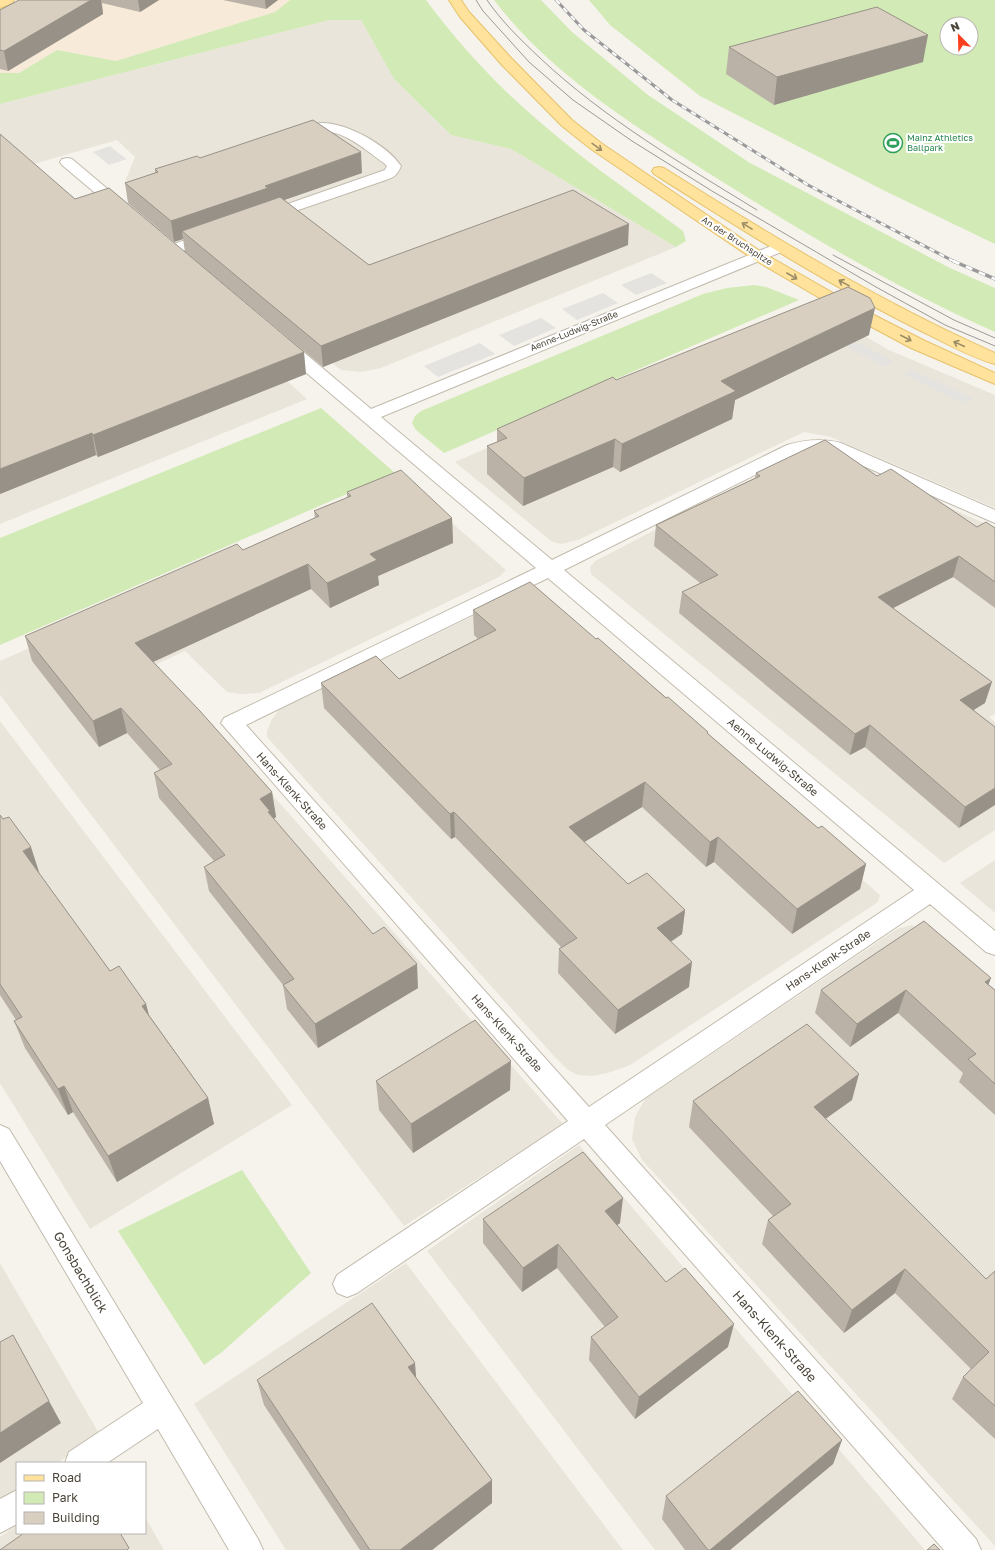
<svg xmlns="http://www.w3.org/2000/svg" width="995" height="1550" font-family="'Golos Text',sans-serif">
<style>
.residential{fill:#eae5da}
.commercial{fill:#f7ead8}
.green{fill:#d2eab5;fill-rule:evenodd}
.parking{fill:#e5e3e0}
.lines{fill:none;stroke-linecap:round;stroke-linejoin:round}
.minor-casing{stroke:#c2bbae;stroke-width:2}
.major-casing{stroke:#e6c16a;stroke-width:2}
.minor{fill:#fff;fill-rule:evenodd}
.major{fill:#ffe39c;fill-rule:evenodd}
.tram{stroke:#9a9a9a;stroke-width:1}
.rail-far1-casing{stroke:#9a9a9a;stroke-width:3}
.rail-casing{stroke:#9a9a9a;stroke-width:3.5}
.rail-far1{stroke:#fff;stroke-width:2;stroke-dasharray:5.5;stroke-linecap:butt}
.rail{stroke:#fff;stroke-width:2.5;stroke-dasharray:7;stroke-linecap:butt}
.wall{fill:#bab2a6}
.shaded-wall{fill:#979187}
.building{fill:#d8cfc1;stroke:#979187}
.oneway{stroke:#9c8c66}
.labels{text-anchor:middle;stroke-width:4;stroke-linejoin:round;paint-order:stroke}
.far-leisure-label{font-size:9px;fill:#27864d;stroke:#fff;text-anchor:start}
.far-street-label{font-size:9px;fill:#4b4439;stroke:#fff}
.street-label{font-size:11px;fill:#4b4439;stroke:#fff}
.near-street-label{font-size:13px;fill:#4b4439;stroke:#fff}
</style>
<rect width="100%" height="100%" fill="#f6f3ec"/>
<!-- residential -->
<path class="residential" d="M329,20H361L394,79L451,135L511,149L676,247L381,368L361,372L341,370L280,320L205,251L124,184L135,157L117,140L34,164L237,336L307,399L0,524V104Z
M812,306L889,350L995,395V508L831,437L804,432L578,540L561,544L551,541L455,462Z
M800,455H832L995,528V714L989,717L995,722V830L944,863L591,574L590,567L595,561Z
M406,483L506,570L499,577L259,693L242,694L227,692L185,651L157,664L563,1124L404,1226L0,695V661Z
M529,591L880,895L878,902L630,1065L611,1072L593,1076L578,1075L568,1070L554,1056L267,737V731L272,719L279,710L521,593Z
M0,721L292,1105L90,1229L0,1083Z
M995,860V913L960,883Z
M912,925L995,996V1546L642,1160L632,1139L635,1117L645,1099L897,929Z
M579,1145L925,1550H655L427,1251Z
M0,1263L100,1435L57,1463H17V1489L0,1500Z
M406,1263L623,1550H286L194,1404Z
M145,1517L164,1550H0V1537L17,1525V1533H145Z"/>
<!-- commercial -->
<path class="commercial" d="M32,0H290L275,12L116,61L57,50L19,73H0V18Z"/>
<!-- green -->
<path class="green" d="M290,0H426C455,39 488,76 524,108C573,153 629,191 683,231L686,241L676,247L511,149L451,135L394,79L361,20H329L0,104V73H19L57,50L116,61L275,12Z
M494,0H541L572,32L648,95L750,163L950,268L995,288V332C900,290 807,235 718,179C638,128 553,77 494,0Z
M589,0H995V244L883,190L700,96L610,25ZM947,24H971V48H947Z
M754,285L766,287L799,300L444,453L416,430L412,423L415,416L421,411L703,294L727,288Z
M321,408L395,473L0,645V538Z
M242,1170L311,1273L222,1352L204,1365L118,1231Z"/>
<!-- parking -->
<path class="parking" d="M110,146L121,155L127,159L109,165L93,152Z
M651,273L667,283L636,295L621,285Z
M603,293L618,303L577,320L562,309Z
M541,318L556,328L514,346L499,335Z
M840,333L865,347L894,362L885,367L829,338Z
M480,343L495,354L438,377L424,366Z
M912,370L974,398L966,404L904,375Z"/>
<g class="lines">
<defs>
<path id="minor" d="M320,123C346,122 387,145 401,166C396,177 394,177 383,181L269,220L264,221L259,220L257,217L259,214L385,170L387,166L384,163C365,150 343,128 318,132C308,133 298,141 288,138L286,135L288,132Z
M67,158L72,159L129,207L131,210L129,213L124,214L119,213L62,165L60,162L62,159Z
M213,230L218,232L221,235L218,238L171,255L166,253L163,250L166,247Z
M781,242L786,244L789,247L786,250L381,417L552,560L787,445C805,440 822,438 841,443L995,510V523L831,452L814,450L799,453L564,570L995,931V955L986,952L930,904L605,1125L976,1539L981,1550H944L584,1139L357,1293L347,1297L337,1293L333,1284L337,1275L568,1121L221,723L224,718L536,568L276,347L274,343L276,339L282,338L288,339L371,409ZM548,578L914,890L589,1107L246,725Z
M0,1125L9,1129L258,1539L263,1550H229L158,1429L107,1463H65L69,1452L143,1403L0,1161Z
M17,1490V1524L0,1533V1499Z"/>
<path id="major" d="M0,0H14L12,3L0,8Z
M449,0H461L469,12L512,59L572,120L601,143L763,253L854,305L923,340L995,373V384L911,348L842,311L753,259L591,149L562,126L502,65L460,17Z
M659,167L664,168C771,236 879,301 995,353V364C971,358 938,339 915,328C825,283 739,228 654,174L652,171L654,168Z"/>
</defs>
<!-- minor casing -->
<use href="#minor" class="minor-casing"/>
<!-- major casing -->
<use href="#major" class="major-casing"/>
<!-- minor -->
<use href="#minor" class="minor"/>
<!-- major -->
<use href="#major" class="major"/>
<!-- tram -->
<path class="tram" d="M476,0L483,11L529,62L573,100L632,141L712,191L876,287L945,325L995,346
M487,0C502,22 521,40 540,58C605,119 682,164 757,210
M833,255L954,320L995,338"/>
<defs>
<path id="rail-far1" d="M556,0L584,30L672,100L808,185L955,262"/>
<path id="rail" d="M953,261L995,279"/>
</defs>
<!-- rail-far1 casing -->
<use href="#rail-far1" class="rail-far1-casing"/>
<!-- rail casing -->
<use href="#rail" class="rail-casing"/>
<!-- rail-far1 -->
<use href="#rail-far1" class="rail-far1"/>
<!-- rail -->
<use href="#rail" class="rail"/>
</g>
<!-- wall -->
<path class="wall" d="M19,0H159L140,12L102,3L103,14L8,71L0,69V10Z
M223,0H278L266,9Z
M729,47L923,62L774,105L726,74Z
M200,158L362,173L284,200L369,265L628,245L557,273L323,367L185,252L183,239L174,242L128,203L125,183L155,173V169Z
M75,199L306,374L98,457L96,455L0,494Z
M869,335L735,400L732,419L620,472L613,467L523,506L487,474V446L497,442V429L616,380Z
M756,473L877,476L977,527L995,528V608L953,577L893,608L985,703L973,710L995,727L959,828L865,747L850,755L679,613L682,592L700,583L654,546L656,525L755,478Z
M347,492L452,518L453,543L378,576L379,585L330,608L311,589L153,662L272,792L276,817L273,819L418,988L318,1048L287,1009L283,985L209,891L204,867L214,861L159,798L154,773L160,770L127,733L99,747L32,661L25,636L243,550L315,518L314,511L347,498Z
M473,610L596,639L708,732V734L818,828L866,864L860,889L792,934L714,862L706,867L642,807L584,842L628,884L685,910L682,934L671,942L689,987L615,1034L558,973L559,949L561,947L455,837L451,839L324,708L321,683L399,679L478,639L474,635Z
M0,815L40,875L110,971L146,1004L149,1015L208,1098L214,1124L117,1182L73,1112L68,1115L25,1048L14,1021L16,1020L0,995Z
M988,984L995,990V1115L959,1082L963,1073L898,1013L850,1047L815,1013L821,990Z
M376,1081L510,1090L413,1153L379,1110Z
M852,1100L825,1119L986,1279L995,1271V1439L952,1399L963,1377L971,1369L895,1293L844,1333L762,1244L768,1220L773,1216L689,1127L693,1101Z
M483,1219L620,1223L617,1225L666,1282L728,1347L635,1419L589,1360L591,1337L605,1327L557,1268L522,1292L483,1243Z
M417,1379L492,1480V1503L432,1550H360L264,1405L257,1380Z
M842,1440L833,1464L730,1550H685L662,1519L666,1496Z"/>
<!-- shaded-wall -->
<path class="shaded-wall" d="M91,0H101L103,14L8,71L4,51Z
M138,0H159L140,12Z
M265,0H278L266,9Z
M928,35L923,62L774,105L777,77Z
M361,152L362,173L270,205L182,231L183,239L174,242L171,221L265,186Z
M629,224L628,245L557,273L323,367L321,346L557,252Z
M875,308L869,335L735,400L732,419L620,472L622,444L721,381Z
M304,352L306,374L98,457L93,435Z
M92,433L96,455L0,494V469Z
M615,439L613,467L523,506L524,478Z
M452,518L453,543L378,576L379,585L330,608L327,583L370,554Z
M959,556L953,577L874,618L878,597Z
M308,564L311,589L140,668L135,643Z
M992,682L985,703L954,722L960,700Z
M121,708L127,733L99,747L93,721Z
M870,725L865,747L850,755L855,734Z
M645,782L642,807L568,852L569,827Z
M995,788V805L959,828L965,807Z
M272,792L276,817L272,820L260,799Z
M454,812L455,837L451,839L450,814Z
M718,837L714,862L706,867L710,842Z
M31,847L40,875L23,851Z
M866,864L860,889L792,934L797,909Z
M685,910L682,934L654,952L657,928Z
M692,962L689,987L615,1034L618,1010Z
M417,964L418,988L318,1048L315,1024Z
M991,978L982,1002L985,982Z
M906,990L898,1013L850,1047L857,1024Z
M146,1004L153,1032L142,1006Z
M511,1061L510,1090L413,1153L411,1124Z
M859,1074L852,1100L807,1132L814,1107Z
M64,1086L73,1112L68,1115L58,1089Z
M208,1098L214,1124L117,1182L108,1156Z
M623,1198L620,1223L603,1235L605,1211Z
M558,1244L557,1268L522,1292L523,1268Z
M905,1269L895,1293L844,1333L852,1310Z
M734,1324L728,1347L635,1419L639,1397Z
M415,1363L417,1388L408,1367Z
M49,1401L61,1423L0,1463V1433Z
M842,1440L833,1464L730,1550H710Z
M492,1480V1503L432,1550H400Z"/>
<!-- building -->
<path class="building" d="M19,0H91L4,51L0,50V10Z
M877,7L928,35L777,77L729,47Z
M313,120L361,152L265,186L268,188L171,221L125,183L158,172L155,169L197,156L200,158Z
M0,134L75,199L109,188L304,352L93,435L92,433L0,469Z
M573,190L629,224L557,252L321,346L182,231L280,197L369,265Z
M848,287L870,298L875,308L721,381L736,391L622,444L615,439L524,478L487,446L507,438L497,429L613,377L616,380Z
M825,440L877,476L891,469L977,527L986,522L995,528V582L959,556L878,597L992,682L960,700L995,727V788L965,807L870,725L855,734L682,592L718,575L656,525L760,476L756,473Z
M401,470L452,518L370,554L377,560L327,583L308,564L135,643L200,711L272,792L260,799L270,811L268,812L373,934L384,927L417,964L315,1024L283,985L294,979L204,867L225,855L154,773L172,764L121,708L93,721L25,636L237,544L243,550L319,516L314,511L351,496L347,492Z
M530,582L596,639L598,638L666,698L668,697L708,732L707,733L818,828L822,826L866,864L797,909L718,837L710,842L645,782L569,827L628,884L647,873L685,910L657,928L692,962L618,1010L559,949L577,938L454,812L450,814L321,683L376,656L399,679L496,630L473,610Z
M0,815L3,819L9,817L31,847L23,851L110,971L119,966L146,1004L142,1006L208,1098L108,1156L64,1086L58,1089L14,1021L22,1017L0,984Z
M924,921L991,978L985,982L995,990V1084L968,1059L976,1054L906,990L857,1024L821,990Z
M475,1020L511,1061L411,1124L376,1081Z
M807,1024L859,1074L814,1107L986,1279L995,1271V1406L963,1377L989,1352L905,1269L852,1310L768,1220L791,1204L693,1101Z
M583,1152L623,1198L605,1211L666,1282L685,1268L734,1324L639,1397L591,1337L618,1317L558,1244L523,1268L483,1219Z
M372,1303L415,1363L408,1367L492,1480L400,1550H370L257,1380Z
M13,1335L49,1401L0,1433V1342Z
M798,1391L842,1440L710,1550H708L666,1496Z
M24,1533H120L129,1548L127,1550H0Z
M934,1544L940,1550H927Z"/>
<!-- one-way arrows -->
<defs><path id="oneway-shaft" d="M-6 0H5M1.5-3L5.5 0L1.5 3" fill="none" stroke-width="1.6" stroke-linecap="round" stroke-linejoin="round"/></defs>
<g class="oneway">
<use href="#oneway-shaft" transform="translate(597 147) rotate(36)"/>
<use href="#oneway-shaft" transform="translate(747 226) rotate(-148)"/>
<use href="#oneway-shaft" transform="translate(792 276) rotate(30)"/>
<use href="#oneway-shaft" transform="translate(844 283) rotate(-151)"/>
<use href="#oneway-shaft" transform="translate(906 338) rotate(27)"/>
<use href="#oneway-shaft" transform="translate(959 344) rotate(-155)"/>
</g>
<!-- icons -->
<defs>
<symbol id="stadium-ring" viewBox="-11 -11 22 22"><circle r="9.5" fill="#fff" stroke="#2e9e5b" stroke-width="1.5"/><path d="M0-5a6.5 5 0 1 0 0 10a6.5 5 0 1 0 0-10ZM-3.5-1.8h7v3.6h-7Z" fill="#2e9e5b"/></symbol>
</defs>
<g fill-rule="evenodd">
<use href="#stadium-ring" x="882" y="132" width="22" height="22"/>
</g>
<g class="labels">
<!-- far-leisure labels -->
<g class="far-leisure-label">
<text x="907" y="141">Mainz Athletics<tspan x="907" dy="10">Ballpark</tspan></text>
</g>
<!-- far-street labels -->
<g class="far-street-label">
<text transform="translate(737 241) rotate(33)" y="3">An der Bruchspitze</text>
<text transform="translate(574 331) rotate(-22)" y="3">Aenne-Ludwig-Straße</text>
</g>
<!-- street labels -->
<g class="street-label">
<text transform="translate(773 757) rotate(40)" y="4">Aenne-Ludwig-Straße</text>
<text transform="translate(292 791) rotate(48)" y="4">Hans-Klenk-Straße</text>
<text transform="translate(828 960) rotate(-34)" y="4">Hans-Klenk-Straße</text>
<text transform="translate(507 1033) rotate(48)" y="4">Hans-Klenk-Straße</text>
</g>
<!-- near-street labels -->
<g class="near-street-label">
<text transform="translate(81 1272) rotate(59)" y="5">Gonsbachblick</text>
<text transform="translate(775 1336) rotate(48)" y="5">Hans-Klenk-Straße</text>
</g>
</g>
<!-- legend -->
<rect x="16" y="1462" width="130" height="72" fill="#ffffff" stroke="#b7b4b0"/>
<rect x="24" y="1475" width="20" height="6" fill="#ffe39c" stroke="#b7b4b0"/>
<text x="52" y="1482" font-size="12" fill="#4b4439">Road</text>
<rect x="24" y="1492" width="20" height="12" fill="#d2eab5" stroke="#b7b4b0"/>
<text x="52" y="1502" font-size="12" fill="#4b4439">Park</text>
<rect x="24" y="1512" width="20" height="12" fill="#d8cfc1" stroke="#b7b4b0"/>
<text x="52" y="1522" font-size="12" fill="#4b4439">Building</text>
<!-- north arrow -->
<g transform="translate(959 36) rotate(337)"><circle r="19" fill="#ffffff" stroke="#b7b4b0"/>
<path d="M0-3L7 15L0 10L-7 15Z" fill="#fc3f1d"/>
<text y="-6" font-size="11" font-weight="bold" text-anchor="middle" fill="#4b4439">N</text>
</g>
</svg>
